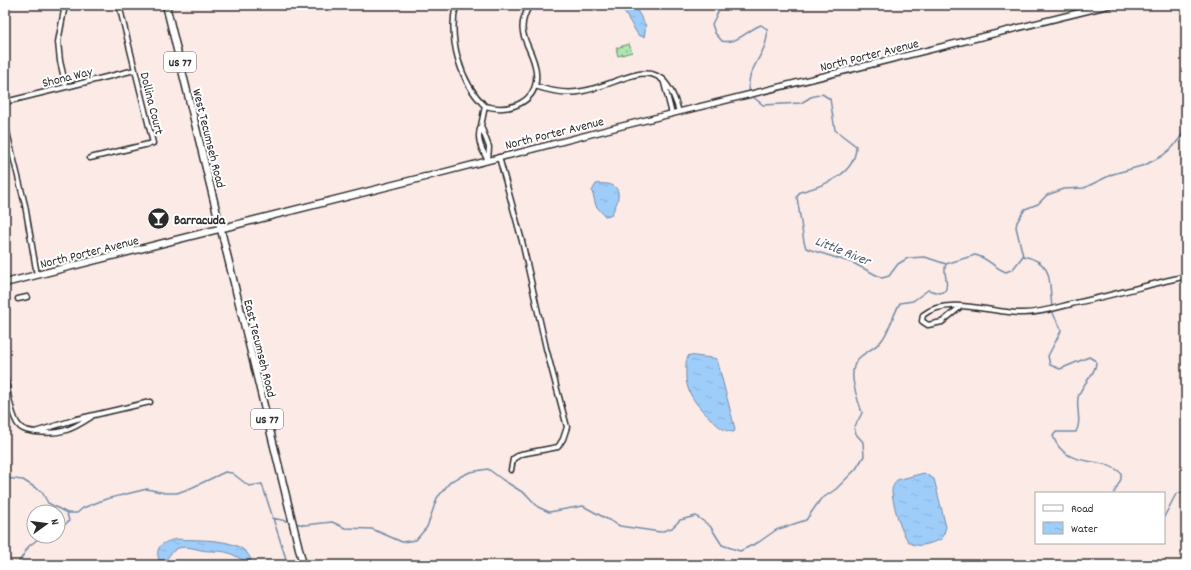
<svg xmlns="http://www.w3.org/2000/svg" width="1191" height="570" font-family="Dekko,sans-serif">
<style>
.park{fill:url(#park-dots);stroke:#6b8a6e}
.water{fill:url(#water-ripples);stroke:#718ca7}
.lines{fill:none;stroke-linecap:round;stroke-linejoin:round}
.stream{stroke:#718ca7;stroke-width:1.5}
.minor-casing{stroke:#2b2b2b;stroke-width:7}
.tertiary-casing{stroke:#2b2b2b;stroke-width:8}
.secondary-casing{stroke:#2b2b2b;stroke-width:9}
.primary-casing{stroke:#2b2b2b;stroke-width:9}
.minor{stroke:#fff;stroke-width:4}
.tertiary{stroke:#fff;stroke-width:5}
.secondary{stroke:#fff;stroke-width:6}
.primary{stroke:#fff;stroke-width:6}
.labels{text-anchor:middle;stroke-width:4;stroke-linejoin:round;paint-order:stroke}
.shield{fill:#fff;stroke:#6b6b6b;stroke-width:1}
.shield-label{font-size:12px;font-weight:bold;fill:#2b2b2b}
.street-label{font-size:13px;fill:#2b2b2b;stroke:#fff}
.poi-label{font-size:13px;font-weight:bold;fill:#2b2b2b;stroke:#fff;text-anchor:start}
.water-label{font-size:14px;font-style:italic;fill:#4e5c69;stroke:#fff}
</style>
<defs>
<pattern id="park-dots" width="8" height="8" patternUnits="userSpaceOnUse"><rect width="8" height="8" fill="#abe9b0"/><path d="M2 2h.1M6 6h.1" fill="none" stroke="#93c898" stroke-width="1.8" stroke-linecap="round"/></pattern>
<pattern id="water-ripples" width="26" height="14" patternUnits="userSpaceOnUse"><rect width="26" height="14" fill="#9fcdfa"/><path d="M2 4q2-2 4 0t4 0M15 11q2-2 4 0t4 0" fill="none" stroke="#89b0d6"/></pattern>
</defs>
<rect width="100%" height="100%" fill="#fceae7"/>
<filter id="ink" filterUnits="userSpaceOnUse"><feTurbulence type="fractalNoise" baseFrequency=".025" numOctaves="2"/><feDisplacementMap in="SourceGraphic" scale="8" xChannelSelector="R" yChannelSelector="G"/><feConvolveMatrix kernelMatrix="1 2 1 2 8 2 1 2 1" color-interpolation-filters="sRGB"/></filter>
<g filter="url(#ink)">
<!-- park -->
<path class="park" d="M629,44L632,52L618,56L616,48Z"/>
<!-- water -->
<path class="water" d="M620,5H634L646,26L644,37L638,35Z
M596,184C623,181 622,196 611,215L605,216L596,206L592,191Z
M689,355C693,356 714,358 717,359L735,429L734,432C725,432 718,426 712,420C698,407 685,393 686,373C686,366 685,361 689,355Z
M924,473L934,479L946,527L942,539C934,542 921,548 912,544C902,540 892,501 892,491C892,487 895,483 897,480Z
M176,539C196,541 243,536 251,560L246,561C239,559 235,555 229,553C220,550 210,552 201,550C184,546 176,544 166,560H159C154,546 164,542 176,539Z"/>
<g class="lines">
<!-- stream -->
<path class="stream" d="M716,5L718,12L712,24L715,33L722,41C736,45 749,29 761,25L767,29C770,53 743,70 750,92
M752,96L763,105L801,103L811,97L822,94L830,99L835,130L856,146C856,175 823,186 800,192L797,197L804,242L806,248L811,250L853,263L882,278L889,276L898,264L908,258L925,257L946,264L975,255C987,257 994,268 1006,272L1013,269L1023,256
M1023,256C1058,263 1047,286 1053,312C1054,319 1060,323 1061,331L1048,356L1050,365L1060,369L1089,357L1096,361C1097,374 1080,385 1078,398C1076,410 1082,420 1076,432H1056L1053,436C1066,471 1101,454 1121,473V479L1114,493
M1023,256L1016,227L1017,222L1025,209L1038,204L1047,195L1064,189L1084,188L1113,174L1145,165L1162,156L1173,147L1185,131L1184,105L1186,96
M5,478L23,480L42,492L48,503L67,513H77L83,508L106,499L147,489L165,493H177L191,488L225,472L232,473L249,486L262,484L288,565
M1164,517L1176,494L1183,492L1186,495
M272,518L291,522
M294,523L305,525L332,522L345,528L372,529L402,542L416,540L427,527L437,498L451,481L470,472L488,469L503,480L527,495L538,507L549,512L583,506L620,526L660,532L672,528L680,520L696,516L710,526L722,545L740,551L759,542L776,530L806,520L820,500L836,489L856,469L864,456L863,442L856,434L854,428L862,413C858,399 846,372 858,359C865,352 876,348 882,340C890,329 893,315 900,303L913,301L928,290L940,293L945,291C950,283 942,273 946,264
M58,530L69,521L67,513
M17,565L29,546L42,536"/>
<defs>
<path id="minor" d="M65,5L58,42L60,61L66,87
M456,5C448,39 460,82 485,106
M663,79L672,114
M535,86C550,91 567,95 583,91C627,83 661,46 679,112
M5,102L135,70
M5,124L25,205L37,275
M481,126L485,106C510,113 539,102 536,72C534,46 511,35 530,5
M481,126L489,147L488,160C481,149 476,138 481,126Z
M499,157L522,241L546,348L567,427L563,439L558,447L521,454L513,459L511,470
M90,158L153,143L119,5
M18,299L27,297
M960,307L942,322L928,325L922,321L923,315C948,295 994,314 1023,313C1040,313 1055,308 1071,304C1110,296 1147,285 1186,276
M5,378C8,392 10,411 17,423C21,430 28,431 36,432C60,435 71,430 91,417
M35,432L77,419L150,402"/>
<path id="tertiary" d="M425,177L618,127L1110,5"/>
<path id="secondary" d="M5,283L425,177"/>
<path id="primary" d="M166,5L303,565"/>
</defs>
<!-- minor casing -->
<use href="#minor" class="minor-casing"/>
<!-- tertiary casing -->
<use href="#tertiary" class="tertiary-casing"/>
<!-- secondary casing -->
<use href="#secondary" class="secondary-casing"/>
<!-- primary casing -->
<use href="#primary" class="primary-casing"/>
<!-- minor -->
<use href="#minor" class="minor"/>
<!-- tertiary -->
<use href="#tertiary" class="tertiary"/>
<!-- secondary -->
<use href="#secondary" class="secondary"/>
<!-- primary -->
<use href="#primary" class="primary"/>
</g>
</g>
<!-- icons -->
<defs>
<symbol id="bar-disc" viewBox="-11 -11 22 22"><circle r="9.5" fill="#2b2b2b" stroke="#fff"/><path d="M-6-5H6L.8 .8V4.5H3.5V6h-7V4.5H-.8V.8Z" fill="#fff"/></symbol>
</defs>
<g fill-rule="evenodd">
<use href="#bar-disc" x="146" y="206" width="25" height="25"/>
</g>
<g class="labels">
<!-- shield labels -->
<g class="shield">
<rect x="164" y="52" width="32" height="20" rx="3"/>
<rect x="251" y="409" width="32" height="20" rx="3"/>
</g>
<g class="shield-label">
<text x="180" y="66">US 77</text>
<text x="267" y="423">US 77</text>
</g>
<!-- street labels -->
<g class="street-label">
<text transform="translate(869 54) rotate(-14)" y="5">North Porter Avenue</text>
<text transform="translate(67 76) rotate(-14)" y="5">Shona Way</text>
<text transform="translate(153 103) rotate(76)" y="5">Dollina Court</text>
<text transform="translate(554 132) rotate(-14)" y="5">North Porter Avenue</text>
<text transform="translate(210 138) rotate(76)" y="5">West Tecumseh Road</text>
<text transform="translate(89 251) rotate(-14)" y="5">North Porter Avenue</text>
<text transform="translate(261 348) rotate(76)" y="5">East Tecumseh Road</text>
</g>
<!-- poi labels -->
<g class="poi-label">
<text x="174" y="224">Barracuda</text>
</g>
<!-- water labels -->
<g class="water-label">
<text transform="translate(843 250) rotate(22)" y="5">Little River</text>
</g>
</g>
<!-- margin -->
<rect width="1191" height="570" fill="none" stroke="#fff" stroke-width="20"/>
<rect x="10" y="10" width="1171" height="550" fill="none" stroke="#2b2b2b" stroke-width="1.5" filter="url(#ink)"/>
<!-- legend -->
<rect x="1035" y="492" width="130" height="52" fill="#ffffff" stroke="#aaaaaa"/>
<rect x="1043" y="505" width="20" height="6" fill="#ffffff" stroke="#aaaaaa"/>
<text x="1071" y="512" font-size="12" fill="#2b2b2b">Road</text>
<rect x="1043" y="522" width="20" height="12" fill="url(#water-ripples)" stroke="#aaaaaa"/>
<text x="1071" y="532" font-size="12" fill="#2b2b2b">Water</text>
<!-- north arrow -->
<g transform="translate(46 524) rotate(76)"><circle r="19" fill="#ffffff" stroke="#aaaaaa"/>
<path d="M0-3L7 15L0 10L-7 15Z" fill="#2b2b2b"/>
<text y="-6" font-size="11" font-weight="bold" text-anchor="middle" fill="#2b2b2b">N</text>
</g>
</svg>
